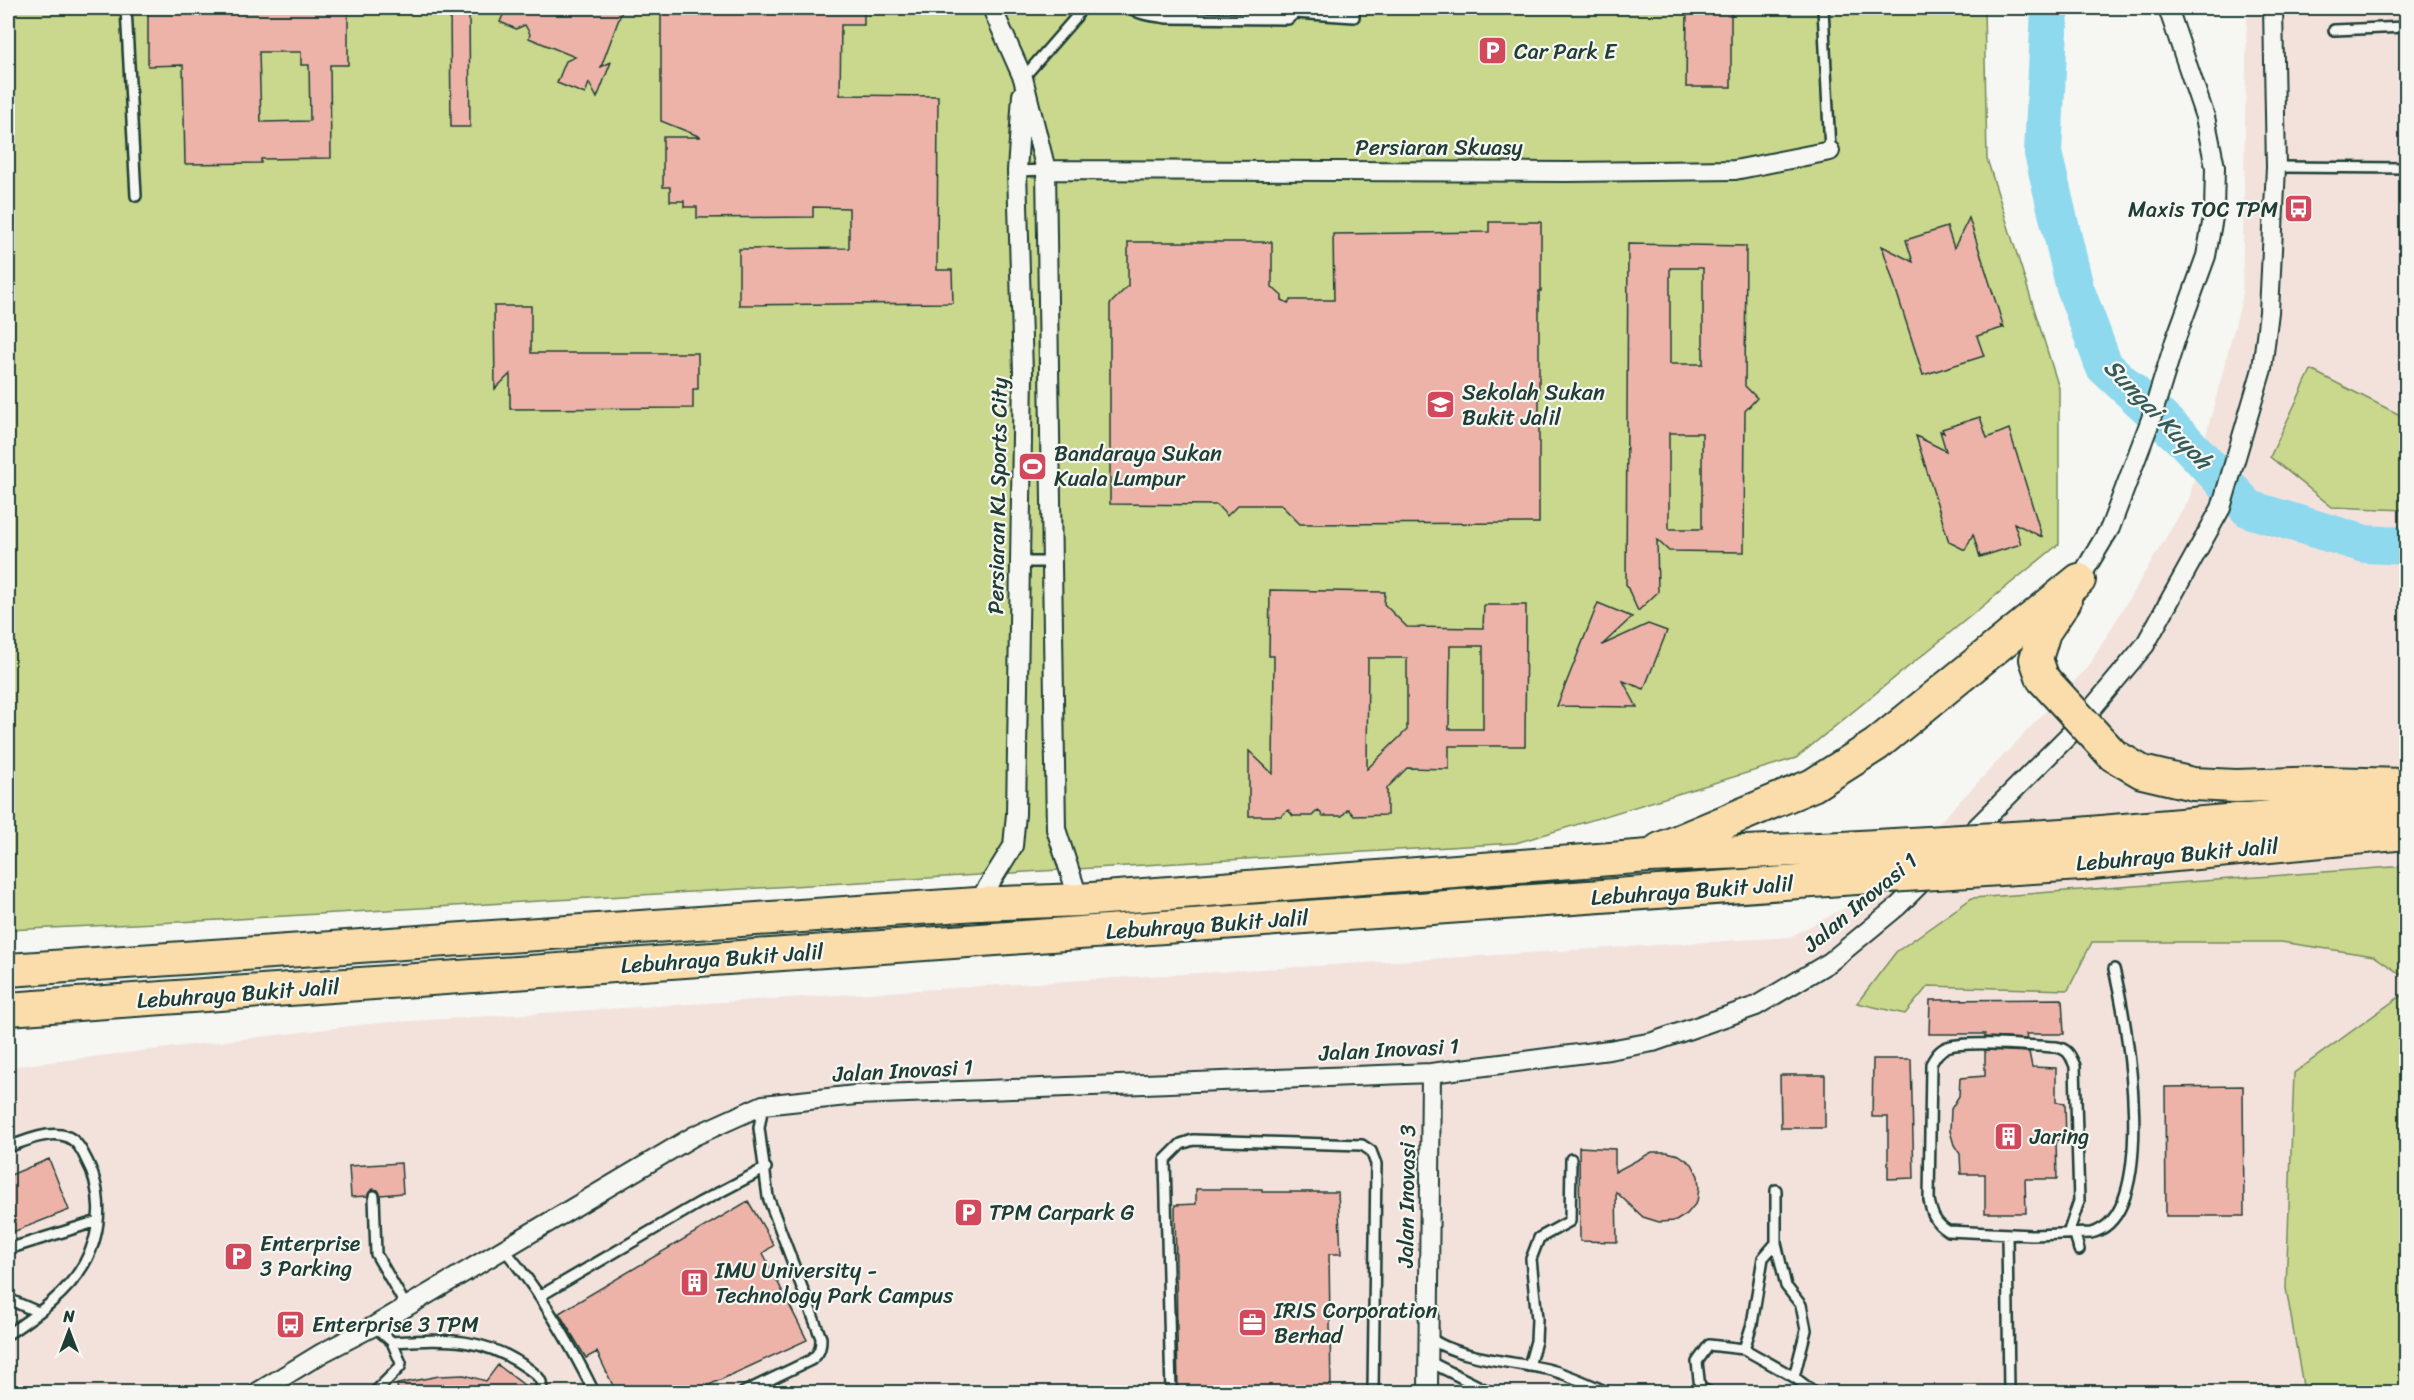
<svg xmlns="http://www.w3.org/2000/svg" width="2414" height="1400" font-family="Sriracha,sans-serif">
<style>
.built{fill:#f3e2dc}
.green{fill:#c9d88c;stroke:#748a60;stroke-width:1.5}
.lines{fill:none;stroke-linecap:round;stroke-linejoin:round}
.river{stroke:#8ed9ee;stroke-width:38}
.building{fill:#edb3a9;stroke:#1f3d34;stroke-width:1.5;fill-rule:evenodd}
.lane-casing{stroke:#1f3d34;stroke-width:14}
.street-casing{stroke:#1f3d34;stroke-width:22}
.highway-casing{stroke:#1f3d34;stroke-width:36}
.lane{stroke:#f6f6f2;stroke-width:9}
.street{stroke:#f6f6f2;stroke-width:18}
.highway{stroke:#fbddab;stroke-width:32}
.highway-bridge-casing{stroke:#1f3d34;stroke-width:36;stroke-linecap:butt}
.highway-bridge{stroke:#fbddab;stroke-width:32}
.labels{text-anchor:middle;stroke-width:4.5;stroke-linejoin:round;paint-order:stroke}
.poi-label{font-size:22px;fill:#1f3d34;stroke:#f6f6f2;text-anchor:start}
.street-label{font-size:22px;fill:#1f3d34;stroke:#f6f6f2}
.water-label{font-size:24px;font-style:italic;fill:#355c59;stroke:#f6f6f2}
</style>
<rect width="100%" height="100%" fill="#f6f6f2"/>
<filter id="ink" filterUnits="userSpaceOnUse"><feTurbulence type="fractalNoise" baseFrequency=".0167" numOctaves="2"/><feDisplacementMap in="SourceGraphic" scale="12" xChannelSelector="R" yChannelSelector="G"/><feConvolveMatrix kernelMatrix="1 2 1 2 8 2 1 2 1" color-interpolation-filters="sRGB"/></filter>
<g filter="url(#ink)">
<!-- built -->
<path class="built" d="M2247,8H2406V1392H8V1067L377,1023L1790,937L1871,894L2088,667L2189,499L2242,299Z"/>
<!-- green -->
<path class="green" d="M8,8H1984L1987,159L2059,388V544L1796,758L1516,843L219,920L8,930Z
M2311,370L2406,418V510L2332,507L2270,457Z
M2406,866V978L2374,956L2281,942H2092L2068,990L1928,986L1905,1014L1857,1003L1896,952L1972,898Z
M2406,992V1392H2318L2303,1386L2286,1288L2294,1073Z"/>
<g class="lines">
<!-- river -->
<path class="river" d="M2050,8L2043,153L2075,288L2104,366L2185,441L2249,509L2365,544L2406,546"/>
</g>
<!-- building -->
<path class="building" d="M148,8H348V65H330L331,158L261,159V163L185,164L183,65L148,66ZM259,52H301V65H309L310,121L261,122Z
M450,8H469L470,127H451Z
M506,8H623L601,67L611,62L597,98L589,83L585,94L557,83L566,61L575,57L529,38L530,34L525,25L516,29L500,22Z
M661,8H864V25H841L840,95L938,96L937,270H952L953,303L739,305V249L849,248V208L813,207V217L697,218V207H684V201H670V187H663V137H701L661,121Z
M1687,8H1731V87H1686Z
M1969,218L2004,328L2001,326L2002,328L1977,336L1984,356L1923,375L1882,246L1913,262L1906,240L1947,227L1954,248Z
M1489,222H1541V291H1539V523L1300,524L1281,505H1238L1227,516L1217,505L1110,504V304L1128,286V242H1272V287L1282,296V300L1288,303L1291,300H1334L1333,234L1489,232Z
M1628,244L1746,246L1745,386L1757,398L1745,411L1744,552L1669,551L1657,540L1658,592L1638,611L1626,584ZM1670,268H1703V364H1670ZM1669,433H1702V529H1669Z
M494,306H531V353H698V389H693V408L510,409V374L495,389Z
M1980,417L1987,438L2009,429L2042,537L2014,523L2021,544L1980,557L1973,534L1965,550L1949,542L1916,436L1946,451L1940,431L1944,433L1942,429Z
M1270,590L1385,592L1384,604L1407,627L1483,628L1484,605H1526L1525,746H1449V769L1407,768L1387,788V815L1354,816L1348,809L1342,816H1323L1318,810L1312,816H1293L1288,810L1281,816H1249V751L1273,774L1274,656H1269ZM1450,646H1483V729H1449ZM1368,658H1407V730L1367,769Z
M1598,603L1632,617L1602,645L1648,624L1667,631L1644,689L1623,681L1637,707L1557,706Z
M2062,999L2064,1034H2026L2027,1039L1985,1037V1034H1929L1930,1000Z
M1985,1050L2029,1052L2032,1067L2056,1068V1102L2065,1103L2066,1141L2056,1140L2057,1179H2025L2026,1213H1985V1174H1961L1960,1154L1954,1145L1950,1131L1951,1109L1959,1096L1960,1078L1985,1076Z
M1873,1059H1911L1914,1178L1888,1179V1117H1872Z
M1780,1075H1825V1128H1781Z
M2243,1086L2244,1216H2166L2165,1087Z
M1579,1147L1615,1149V1172L1652,1152H1667L1679,1155L1692,1164L1698,1176L1699,1188L1697,1202L1687,1214L1676,1221L1659,1222L1643,1217L1616,1192L1617,1242L1580,1241Z
M49,1159L69,1210L8,1234V1176Z
M401,1163L403,1193L381,1195L378,1190L373,1189L367,1196L351,1197L349,1166Z
M1196,1189H1262V1192H1338L1341,1254H1329L1331,1392H1178L1175,1205L1196,1204Z
M748,1201L774,1245L763,1253L807,1340L694,1392H616L597,1352L586,1358L559,1313Z
M498,1365L533,1392H398L397,1384L439,1376L464,1375L486,1381Z"/>
<g class="lines">
<defs>
<path id="lane" d="M126,8L136,196
M1132,8C1140,16 1156,16 1167,18L1288,19L1295,13L1354,17V8
M1823,8L1830,151
M2334,30L2406,27
M1023,78L1076,17L1081,8
M2276,167L2406,168
M1017,171L1046,170
M1020,562H1052
M8,1147C23,1142 44,1132 61,1135C73,1137 79,1145 84,1155C103,1189 104,1229 84,1264C67,1294 36,1315 8,1334
M374,1196L376,1254L406,1306
M2007,1234L2009,1392
M2068,1234L2079,1201L2075,1066C2070,1055 2068,1049 2056,1047C2032,1046 1966,1040 1947,1047C1939,1050 1935,1057 1931,1064L1929,1200C1932,1215 1935,1223 1948,1231L2032,1235L2091,1233C2161,1218 2127,1020 2114,969
M2075,1234L2079,1250
M1776,1243L1786,1286L1801,1305L1806,1330L1794,1377L1814,1392
M8,1249L98,1221
M504,1249C541,1293 569,1341 594,1392
M540,1296L699,1203L766,1168
M8,1299L38,1312
M374,1326L392,1342L401,1363L400,1367L375,1392
M1428,1336C1452,1358 1515,1362 1547,1369C1568,1374 1588,1384 1607,1392
M392,1342C445,1339 485,1336 530,1370C538,1376 545,1382 540,1392
M1744,1349L1794,1377
M1428,1361L1490,1392
M1529,1366L1536,1341L1537,1319L1531,1259L1539,1238L1570,1221L1571,1159
M744,1392L811,1360C819,1354 821,1349 821,1338L768,1197L759,1128L763,1105
M1171,1392L1165,1160L1181,1144L1193,1140L1362,1145L1371,1151L1376,1164L1373,1392
M1709,1392L1700,1388L1697,1362L1709,1345L1744,1349L1752,1324L1763,1258L1776,1243V1190"/>
<path id="street" d="M992,8L1023,78L1046,170L1056,829L1079,900
M1046,170L1568,172L1735,170L1830,151
M2079,580L2110,528L2151,419L2175,341L2206,256L2214,212L2215,167L2205,117L2168,8
M1963,841L2073,731L2145,645L2221,508L2262,369L2269,312L2276,167L2273,8
M977,904L1013,846L1016,814L1023,373L1017,171L1022,95
M258,1392L322,1353L374,1326L694,1136L763,1105L856,1095L1431,1073L1609,1050L1653,1042L1756,1006L1830,962L1898,906L1931,873
M1428,1392L1431,1073"/>
<path id="highway" d="M2043,679L2036,659L2044,632L2065,601
M2113,755L2142,772L2193,784L2236,786L2323,783L2406,785
M2079,834L2406,805
M1660,849L1813,785L1876,745L2079,580
M2081,864L2406,833
M8,970L977,904L1079,900L1649,856L1843,848
M8,1009L1841,879"/>
</defs>
<!-- lane casing -->
<use href="#lane" class="lane-casing"/>
<!-- street casing -->
<use href="#street" class="street-casing"/>
<!-- highway casing -->
<use href="#highway" class="highway-casing"/>
<!-- lane -->
<use href="#lane" class="lane"/>
<!-- street -->
<use href="#street" class="street"/>
<!-- highway -->
<use href="#highway" class="highway"/>
<defs>
<path id="highway-bridge" d="M2043,679L2113,755
M1843,848L2079,834
M1841,879L2081,864"/>
</defs>
<!-- highway-bridge casing -->
<use href="#highway-bridge" class="highway-bridge-casing"/>
<!-- highway-bridge -->
<use href="#highway-bridge" class="highway-bridge"/>
</g>
</g>
<!-- icons -->
<defs>
<symbol id="parking-square" viewBox="-11 -11 22 22"><rect x="-9" y="-9" width="18" height="18" rx="4" fill="#d1495b" stroke="#f6f6f2"/><path d="M-3.5-5.5H1a3.5 3.5 0 0 1 0 7H-1V5.5H-3.5ZM-1-3.4V-.6H.8a1.4 1.4 0 0 0 0-2.8Z" fill="#fff"/></symbol>
<symbol id="bus-square" viewBox="-11 -11 22 22"><rect x="-9" y="-9" width="18" height="18" rx="4" fill="#d1495b" stroke="#f6f6f2"/><path d="M-5-6H5V4H4V6H2V4H-2V6H-4V4H-5ZM-3.5-4V0h7V-4ZM-3.5 1.2v1.5H-2V1.2ZM2 1.2v1.5H3.5V1.2Z" fill="#fff"/></symbol>
<symbol id="school-square" viewBox="-11 -11 22 22"><rect x="-9" y="-9" width="18" height="18" rx="4" fill="#d1495b" stroke="#f6f6f2"/><path d="M0-5L7-2L0 1L-7-2ZM-4 1L0 2.5L4 1V4Q0 6-4 4Z" fill="#fff"/></symbol>
<symbol id="stadium-square" viewBox="-11 -11 22 22"><rect x="-9" y="-9" width="18" height="18" rx="4" fill="#d1495b" stroke="#f6f6f2"/><path d="M0-5a6.5 5 0 1 0 0 10a6.5 5 0 1 0 0-10ZM-3.5-1.8h7v3.6h-7Z" fill="#fff"/></symbol>
<symbol id="building-square" viewBox="-11 -11 22 22"><rect x="-9" y="-9" width="18" height="18" rx="4" fill="#d1495b" stroke="#f6f6f2"/><path d="M-4-6H4V6H1V3H-1V6H-4ZM-2.5-4.3h1.7v1.8h-1.7ZM.8-4.3h1.7v1.8H.8ZM-2.5-1h1.7V.8h-1.7ZM.8-1h1.7V.8H.8Z" fill="#fff"/></symbol>
<symbol id="office-square" viewBox="-11 -11 22 22"><rect x="-9" y="-9" width="18" height="18" rx="4" fill="#d1495b" stroke="#f6f6f2"/><path d="M-6-3h4V-5.5h4V-3h4V5H-6ZM-1-4.5V-3h2v-1.5ZM-6 0V1H6V0Z" fill="#fff"/></symbol>
</defs>
<g fill-rule="evenodd">
<use href="#parking-square" x="1476" y="34" width="33" height="33"/>
<use href="#bus-square" x="2282" y="192" width="33" height="33"/>
<use href="#school-square" x="1424" y="388" width="33" height="33"/>
<use href="#stadium-square" x="1016" y="450" width="33" height="33"/>
<use href="#building-square" x="1992" y="1120" width="33" height="33"/>
<use href="#parking-square" x="952" y="1196" width="33" height="33"/>
<use href="#parking-square" x="222" y="1240" width="33" height="33"/>
<use href="#building-square" x="678" y="1266" width="33" height="33"/>
<use href="#office-square" x="1236" y="1306" width="33" height="33"/>
<use href="#bus-square" x="274" y="1308" width="33" height="33"/>
</g>
<g class="labels">
<!-- poi labels -->
<g class="poi-label">
<text x="1514" y="59">Car Park E</text>
<text x="2278" y="217" text-anchor="end">Maxis TOC TPM</text>
<text x="1462" y="400">Sekolah Sukan<tspan x="1462" dy="25">Bukit Jalil</tspan></text>
<text x="1054" y="461">Bandaraya Sukan<tspan x="1054" dy="25">Kuala Lumpur</tspan></text>
<text x="2030" y="1144">Jaring</text>
<text x="989" y="1220">TPM Carpark G</text>
<text x="260" y="1251">Enterprise<tspan x="260" dy="25">3 Parking</tspan></text>
<text x="715" y="1278">IMU University -<tspan x="715" dy="25">Technology Park Campus</tspan></text>
<text x="1274" y="1318">IRIS Corporation<tspan x="1274" dy="25">Berhad</tspan></text>
<text x="312" y="1332">Enterprise 3 TPM</text>
</g>
<!-- street labels -->
<g class="street-label">
<text x="1439" y="155">Persiaran Skuasy</text>
<text transform="translate(997 496) rotate(-89)" y="8">Persiaran KL Sports City</text>
<text transform="translate(2177 854) rotate(-5)" y="8">Lebuhraya Bukit Jalil</text>
<text transform="translate(1692 890) rotate(-4)" y="8">Lebuhraya Bukit Jalil</text>
<text transform="translate(1860 902) rotate(-40)" y="8">Jalan Inovasi 1</text>
<text transform="translate(1207 924) rotate(-4)" y="8">Lebuhraya Bukit Jalil</text>
<text transform="translate(722 958) rotate(-4)" y="8">Lebuhraya Bukit Jalil</text>
<text transform="translate(238 993) rotate(-4)" y="8">Lebuhraya Bukit Jalil</text>
<text transform="translate(1389 1049) rotate(-3)" y="8">Jalan Inovasi 1</text>
<text transform="translate(903 1070) rotate(-3)" y="8">Jalan Inovasi 1</text>
<text transform="translate(1406 1196) rotate(-89)" y="8">Jalan Inovasi 3</text>
</g>
<!-- water labels -->
<g class="water-label">
<text transform="translate(2158 414) rotate(46)" y="8">Sungai Kuyoh</text>
</g>
</g>
<!-- margin -->
<rect width="2414" height="1400" fill="none" stroke="#f6f6f2" stroke-width="30"/>
<rect x="15" y="15" width="2384" height="1370" fill="none" stroke="#1f3d34" stroke-width="2" filter="url(#ink)"/>
<!-- north arrow -->
<g transform="translate(69 1331)" stroke="#f6f6f2" stroke-width="4.5" paint-order="stroke">
<path d="M0-4.5L10 22L0 15L-10 22Z" fill="#1f3d34"/>
<text y="-9" font-size="16" font-weight="bold" text-anchor="middle" fill="#1f3d34">N</text>
</g>
</svg>
